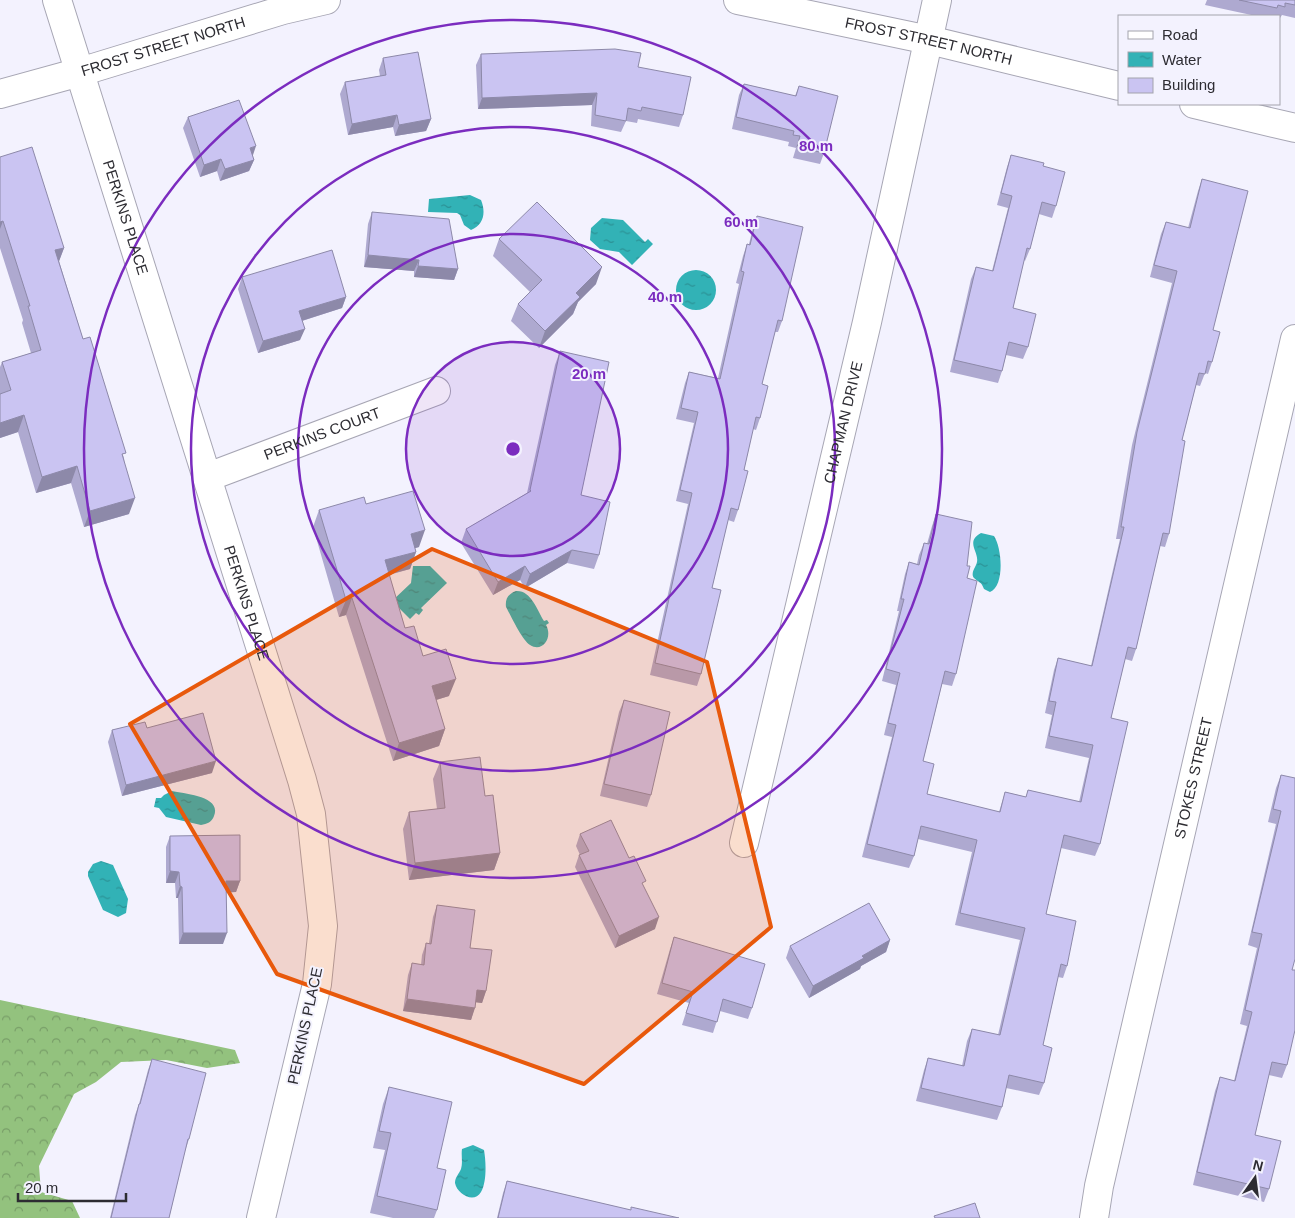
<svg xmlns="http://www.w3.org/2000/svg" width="1295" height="1218" font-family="Arial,sans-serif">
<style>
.forest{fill:url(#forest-crowns)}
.water{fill:url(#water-ripples)}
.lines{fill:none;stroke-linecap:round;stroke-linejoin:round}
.street-casing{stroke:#a7a6b4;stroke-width:30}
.street{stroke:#fff;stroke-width:28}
.wall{fill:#aea9d0}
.shaded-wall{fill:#8d89a9}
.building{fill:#cac4f2;stroke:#8d89a9}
.marked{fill:#e8590c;fill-opacity:0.2;stroke:#e8590c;stroke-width:4;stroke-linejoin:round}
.ring{fill:none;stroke:#7b2cbf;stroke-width:2.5}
.labels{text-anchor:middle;stroke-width:4;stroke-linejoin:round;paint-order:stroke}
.street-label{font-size:15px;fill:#2d2c32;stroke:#f3f2fe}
.centre{fill:#7b2cbf;stroke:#f3f2fe;stroke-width:2.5}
.ring-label{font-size:15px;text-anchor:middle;font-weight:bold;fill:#7b2cbf;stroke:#f3f2fe;stroke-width:4;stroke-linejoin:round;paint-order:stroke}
</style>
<defs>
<pattern id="forest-crowns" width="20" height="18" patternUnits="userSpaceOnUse" patternTransform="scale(1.25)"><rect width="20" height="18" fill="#93c27e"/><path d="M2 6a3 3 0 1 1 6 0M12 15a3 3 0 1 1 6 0" fill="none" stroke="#789e68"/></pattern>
<pattern id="water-ripples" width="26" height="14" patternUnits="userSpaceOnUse" patternTransform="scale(1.25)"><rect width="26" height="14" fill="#32b2b6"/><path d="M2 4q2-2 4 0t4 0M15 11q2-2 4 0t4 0" fill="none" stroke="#2b9195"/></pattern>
</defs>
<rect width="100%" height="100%" fill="#f3f2fe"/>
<!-- forest -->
<path class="forest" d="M0,1000L235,1050L240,1063L207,1068L166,1060L121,1062L96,1082L74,1094L39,1166L41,1192L72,1201L80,1218H0Z"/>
<!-- water -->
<path class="water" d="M470,195L481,200C486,212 484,225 471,230L464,225L460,215L457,213L428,212L429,199Z
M602,218L623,220L645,242L648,239L653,244L632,265L619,252L600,249L590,240L591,228Z
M676 290a20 20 0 1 1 40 0a20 20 0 1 1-40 0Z
M981,533L994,536C1002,548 1005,586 990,592L984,589C981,581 979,583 974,578C970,573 976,567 977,562C979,551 965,542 981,533Z
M413,566H430L447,583L421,608L423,610L419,615L416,613L410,619L392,601L411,583Z
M516,591C531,590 537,610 544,621L547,620L549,623L546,625C553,637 543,653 530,645C522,640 511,616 506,607C505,599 508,594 516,591Z
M172,791C185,794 222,796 214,816C212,822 207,824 201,825L166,817L159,808L154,807L156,798H161L164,795Z
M101,861L113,865L128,899L126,913L118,917L103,910L88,876V872L93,864Z
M473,1145L484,1150C486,1161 487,1182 481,1192C474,1204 457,1194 455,1183C455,1177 459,1174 461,1169C463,1162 461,1156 462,1149Z"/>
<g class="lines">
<defs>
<g id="street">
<path id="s1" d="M57,0L302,780L311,814L323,926L317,984L261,1218"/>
<path id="s2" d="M738,0L929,40L1119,86"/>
<path id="s3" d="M0,94L80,72L283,10L326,0"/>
<path d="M1194,104L1295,128"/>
<path id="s4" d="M208,477L436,391"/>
<path id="s5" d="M744,843L867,322L937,0"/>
<path id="s6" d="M1094,1218L1099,1186L1295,339"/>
</g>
</defs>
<!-- street casing -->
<use href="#street" class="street-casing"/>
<!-- street -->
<use href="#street" class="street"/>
</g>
<!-- wall -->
<path class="wall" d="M1207,0H1295V18L1282,15L1280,18H1279V16H1256L1205,5Z
M481,54L638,67L683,115L679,127L638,119L637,123L626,121L621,132L591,126L592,105L478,109L476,65Z
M383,58L431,119L426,131L395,136L393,127L348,135L340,94L345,82L380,76L379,70Z
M744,84L795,96L799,86L824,153L820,164L793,158L796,148L788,146L789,142L732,129L739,95Z
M188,117L252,156L254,160L249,171L220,181L217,171L200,177L183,128Z
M1011,155L1043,166L1056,206L1052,218L1039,214L1030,249L1025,261L1024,260L1013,308L1028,347L1023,359L1006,355L1002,371L998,383L950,372L971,279L976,267L992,271L1008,208L997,205L1007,167Z
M0,157L64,248L59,261L83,339L124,458L129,514L84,527L71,483L36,493L18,432L0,438V367L2,362L31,353L22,323L23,320L0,248Z
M1202,179L1213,330L1212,362L1208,374L1205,373L1200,386L1196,385L1182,440L1169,534L1165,547L1160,546L1136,649L1132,661L1125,659L1111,718L1100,844L1095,856L1061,848L1046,914L1067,966L1063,978L1058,977L1043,1045L1044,1083L1039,1095L1006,1088L1002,1107L997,1120L916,1101L924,1070L928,1058L962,1066L967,1041L972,1029L998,1035L1020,940L955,925L972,852L918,839L914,856L909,868L862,857L892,737L884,735L896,685L882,681L899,611H897L905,574L909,562L917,564L919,555L924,543L927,544L932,526L936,514L967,566V578L956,674L952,686L942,684L923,761L927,794L999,812L1005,792L1026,797L1028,790L1079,802L1089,758L1045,748L1052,715L1045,713L1054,670L1058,658L1091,666L1120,539H1116L1132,445L1172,283L1150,277L1161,234L1166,222L1188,228L1198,191Z
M372,212L458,269L454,280L414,277V271L364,267L368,224Z
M757,216L782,321L778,332H775L762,384L760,418L756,430L753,429L744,470L738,510L734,522L728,520L712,588L701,674L697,686L650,675L688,504L676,501L694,423L676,419L685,383L689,372L718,378L739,284L736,283L743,256L747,244H749L753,228Z
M499,239L596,284L578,302L573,314L539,348L511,321L518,304L530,292L493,256Z
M242,277L346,297L342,308L302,321L300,340L258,353L238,289Z
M560,351L581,495L599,555L594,569L567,563L525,588L520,580L493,595L461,543L466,529L527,493L555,365Z
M366,504L419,547L415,548L416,552L410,569L389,575L405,628L449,696L436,700L445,729L439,746L393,761L346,615L339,617L313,527L319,510Z
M624,700L651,795L647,807L600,796L619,712Z
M147,728L212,773L122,796L108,742L112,730Z
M440,762L485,796L500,853L494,870L409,880L403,829L409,812L437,809L433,779Z
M1281,775L1292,970L1287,1065L1282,1078L1269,1075L1255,1135L1269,1189L1264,1202L1193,1185L1215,1091L1220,1077L1234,1081L1247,1026L1240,1024L1257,948L1248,945L1276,824L1268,822L1276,788Z
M580,834L629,858L655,929L615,948L575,867L579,855H580L576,846Z
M170,836L240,881L236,892H226L223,944H179L178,898H176L175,883H166V847Z
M437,905L470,948L486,991L482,1003L476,1002L471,1020L403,1011L408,975L412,963L421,965L422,955L426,943H429L433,917Z
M674,937L752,1008L748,1019L720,1011L713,1033L682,1025L689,1003L657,994L670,949Z
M890,940L886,952L861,966L860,969L809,998L786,958L790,946Z
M152,1059L189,1139L185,1151L169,1218H110L135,1115L139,1104L148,1070Z
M389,1087L437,1168V1210L434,1218H393L370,1213L385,1150L373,1148L383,1104Z
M507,1181L630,1210L679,1218H497L503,1193Z"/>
<!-- shaded-wall -->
<path class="shaded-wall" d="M597,93L592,105L478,109L482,98Z
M397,115L393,127L348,135L352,124Z
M431,119L426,131L395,136L399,125Z
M256,146L252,158L250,148Z
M221,159L217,171L200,177L204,165Z
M254,160L249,171L220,181L225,169Z
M3,221L0,229V222Z
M64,248L58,264L55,250Z
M368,255L419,260L414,271L364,267Z
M418,266L458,269L454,280L414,277Z
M602,267L596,284L578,302L573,314L539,348L545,331L576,293Z
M346,297L342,308L295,323L299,311Z
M305,329L300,340L258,353L263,341Z
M24,415L18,432L0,438V423Z
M77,466L71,483L36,493L42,477Z
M135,498L129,514L84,527L90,511Z
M425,530L419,547L405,551L411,534Z
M572,550L567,563L525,588L530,574Z
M416,552L410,569L379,577L385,560Z
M525,566L520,580L493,595L498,582Z
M352,598L346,615L339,617L346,600Z
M456,679L449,696L426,703L432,686Z
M445,729L439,746L393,761L399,743Z
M216,761L212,773L122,796L126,785Z
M500,853L494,870L409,880L415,863Z
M170,871L179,872L175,883H166Z
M226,881H240L236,892L222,893Z
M180,886L182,887L178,898H176Z
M659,917L655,929L615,948L619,936Z
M183,933H227L223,944H179Z
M890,940L886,952L861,966L860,969L809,998L813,986L862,956Z
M477,990L486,991L482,1003L473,1002Z
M407,999L475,1008L471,1020L403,1011Z"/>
<!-- building -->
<path class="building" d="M1239,0H1295V5L1285,3V7L1278,5L1277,8Z
M615,49L641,53L638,67L691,77L683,115L642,107L641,111L628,108L626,121L595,115L597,93L482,98L481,54Z
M418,52L431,119L399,125L397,115L352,124L345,82L386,75L383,58Z
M744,84L796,96L799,86L838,96L824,153L797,147L800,136L793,135L794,131L736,117Z
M239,100L256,146L250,148L254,160L225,169L221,159L204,165L188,117Z
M32,147L64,248L55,250L83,339L90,337L126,453L122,454L135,498L90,511L77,466L42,477L24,415L0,423V394L11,390L2,362L41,350L28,306H30L3,221L0,222V157Z
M1011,155L1044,163L1043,166L1065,172L1056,206L1042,202L1030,249L1027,248L1013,308L1036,314L1028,347L1009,342L1002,371L954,360L976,267L993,271L1012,196L1001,193Z
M1202,179L1248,191L1213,330L1220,332L1212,362L1208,361L1205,374L1199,373L1182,440L1185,441L1169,534L1163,533L1136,649L1128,647L1111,718L1128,722L1100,844L1064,835L1046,914L1076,921L1067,966L1061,964L1043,1045L1052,1048L1044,1083L1009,1075L1002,1107L921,1088L928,1058L964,1066L972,1029L1000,1035L1025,928L960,913L977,840L921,826L914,856L867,844L896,725L888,723L900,673L886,669L904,599H901L909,562L919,565L924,543L929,544L936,514L972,522L967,566H970L967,578L977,581L956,674L945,671L923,761L934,764L927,794L1000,812L1005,792L1026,797L1028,790L1081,802L1093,745L1049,736L1056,702L1049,701L1058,658L1092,666L1124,527H1121L1137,432L1177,271L1154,265L1166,222L1190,228Z
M537,202L602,267L576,293L580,297L545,331L518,304L542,280L499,239Z
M372,212L449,219L458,269L418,266L419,260L368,255Z
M757,216L803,227L782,321L778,320L762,384L768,386L760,418L756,417L744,470L748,471L738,510L731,508L712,588L721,590L701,674L655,663L692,493L680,490L698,412L681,408L689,372L720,379L744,272L741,271L747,244L750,245Z
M332,250L346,297L299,311L305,329L263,341L242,277Z
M560,351L609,362L581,495L610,502L599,555L572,550L530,574L525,566L498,582L466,529L531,491L530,490Z
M413,491L425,530L411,534L416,552L385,560L405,628L414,626L423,656L446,649L456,679L432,686L445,729L399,743L352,598L346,600L319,510L364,497L366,504Z
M624,700L670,712L651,795L604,784Z
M203,713L216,761L126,785L112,730L145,722L147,728Z
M480,757L485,796L493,795L500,853L415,863L409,812L445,808L440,762Z
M1281,775L1295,778V959L1292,970H1295V1030L1287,1065L1272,1062L1255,1135L1281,1141L1269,1189L1197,1172L1220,1077L1235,1081L1252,1012L1245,1010L1262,934L1252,932L1281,811L1273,809Z
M611,820L629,858L634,856L646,881L642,883L659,917L619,936L579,855L589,851L580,834Z
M240,835V881H226L227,933H183L182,887L180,886L179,872L170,871V836Z
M869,903L890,940L862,956L864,958L813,986L790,946Z
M437,905L475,910L470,948L492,950L486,991L477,990L475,1008L407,999L412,963L424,965L426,943L431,944Z
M674,937L765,964L752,1008L723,999L717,1022L686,1013L693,992L662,983Z
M152,1059L206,1073L189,1139H188L169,1218H111L139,1104H140Z
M389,1087L452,1102L437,1168L446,1170L437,1210L377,1196L391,1133L379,1131Z
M507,1181L631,1210V1207L679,1218H498Z
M975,1203L980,1218H935L934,1216Z"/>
<!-- marked area -->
<path class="marked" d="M432,549L707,662L771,927L584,1084L277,974L130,724Z"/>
<!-- distance rings -->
<circle cx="513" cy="449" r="107" fill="#7b2cbf" fill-opacity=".12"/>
<g class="ring">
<circle cx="513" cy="449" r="107"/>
<circle cx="513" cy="449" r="215"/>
<circle cx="513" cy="449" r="322"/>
<circle cx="513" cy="449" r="429"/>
</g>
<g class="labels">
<!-- street labels -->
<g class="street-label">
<text dy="5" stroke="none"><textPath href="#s2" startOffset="195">FROST STREET NORTH</textPath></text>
<text dy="5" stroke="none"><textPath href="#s3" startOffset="170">FROST STREET NORTH</textPath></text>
<text dy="5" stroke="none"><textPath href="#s1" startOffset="228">PERKINS PLACE</textPath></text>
<text dy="5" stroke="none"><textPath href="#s5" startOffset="432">CHAPMAN DRIVE</textPath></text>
<text dy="5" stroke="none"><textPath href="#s4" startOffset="122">PERKINS COURT</textPath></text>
<text dy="5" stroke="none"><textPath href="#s1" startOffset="632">PERKINS PLACE</textPath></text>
<text dy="5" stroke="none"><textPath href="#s6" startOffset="451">STOKES STREET</textPath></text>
<text transform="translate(305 1026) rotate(-78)" y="5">PERKINS PLACE</text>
</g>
</g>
<circle cx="513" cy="449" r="8" class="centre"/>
<g class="ring-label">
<text x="816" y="151">80 m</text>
<text x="741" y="227">60 m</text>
<text x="665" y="302">40 m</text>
<text x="589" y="379">20 m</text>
</g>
<!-- legend -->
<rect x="1118" y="15" width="162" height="90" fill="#f3f2fe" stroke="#a4a3ac"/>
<rect x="1128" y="31" width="25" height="8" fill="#ffffff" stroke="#a4a3ac"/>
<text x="1162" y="40" font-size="15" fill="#2d2c32">Road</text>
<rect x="1128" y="52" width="25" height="15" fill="url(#water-ripples)" stroke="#a4a3ac"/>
<text x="1162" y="65" font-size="15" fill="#2d2c32">Water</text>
<rect x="1128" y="78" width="25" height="15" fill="#cac4f2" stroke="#a4a3ac"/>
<text x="1162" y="90" font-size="15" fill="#2d2c32">Building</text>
<!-- north arrow -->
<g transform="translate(1255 1178) rotate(14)" stroke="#f3f2fe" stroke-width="4" paint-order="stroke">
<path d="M0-4L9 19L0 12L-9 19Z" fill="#2d2c32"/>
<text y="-8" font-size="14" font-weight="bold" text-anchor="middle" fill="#2d2c32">N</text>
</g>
<!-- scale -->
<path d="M18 1193v8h108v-8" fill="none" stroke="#2d2c32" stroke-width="2.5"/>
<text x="25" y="1193" font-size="15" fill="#2d2c32" stroke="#f3f2fe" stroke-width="4" paint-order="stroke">20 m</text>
</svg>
